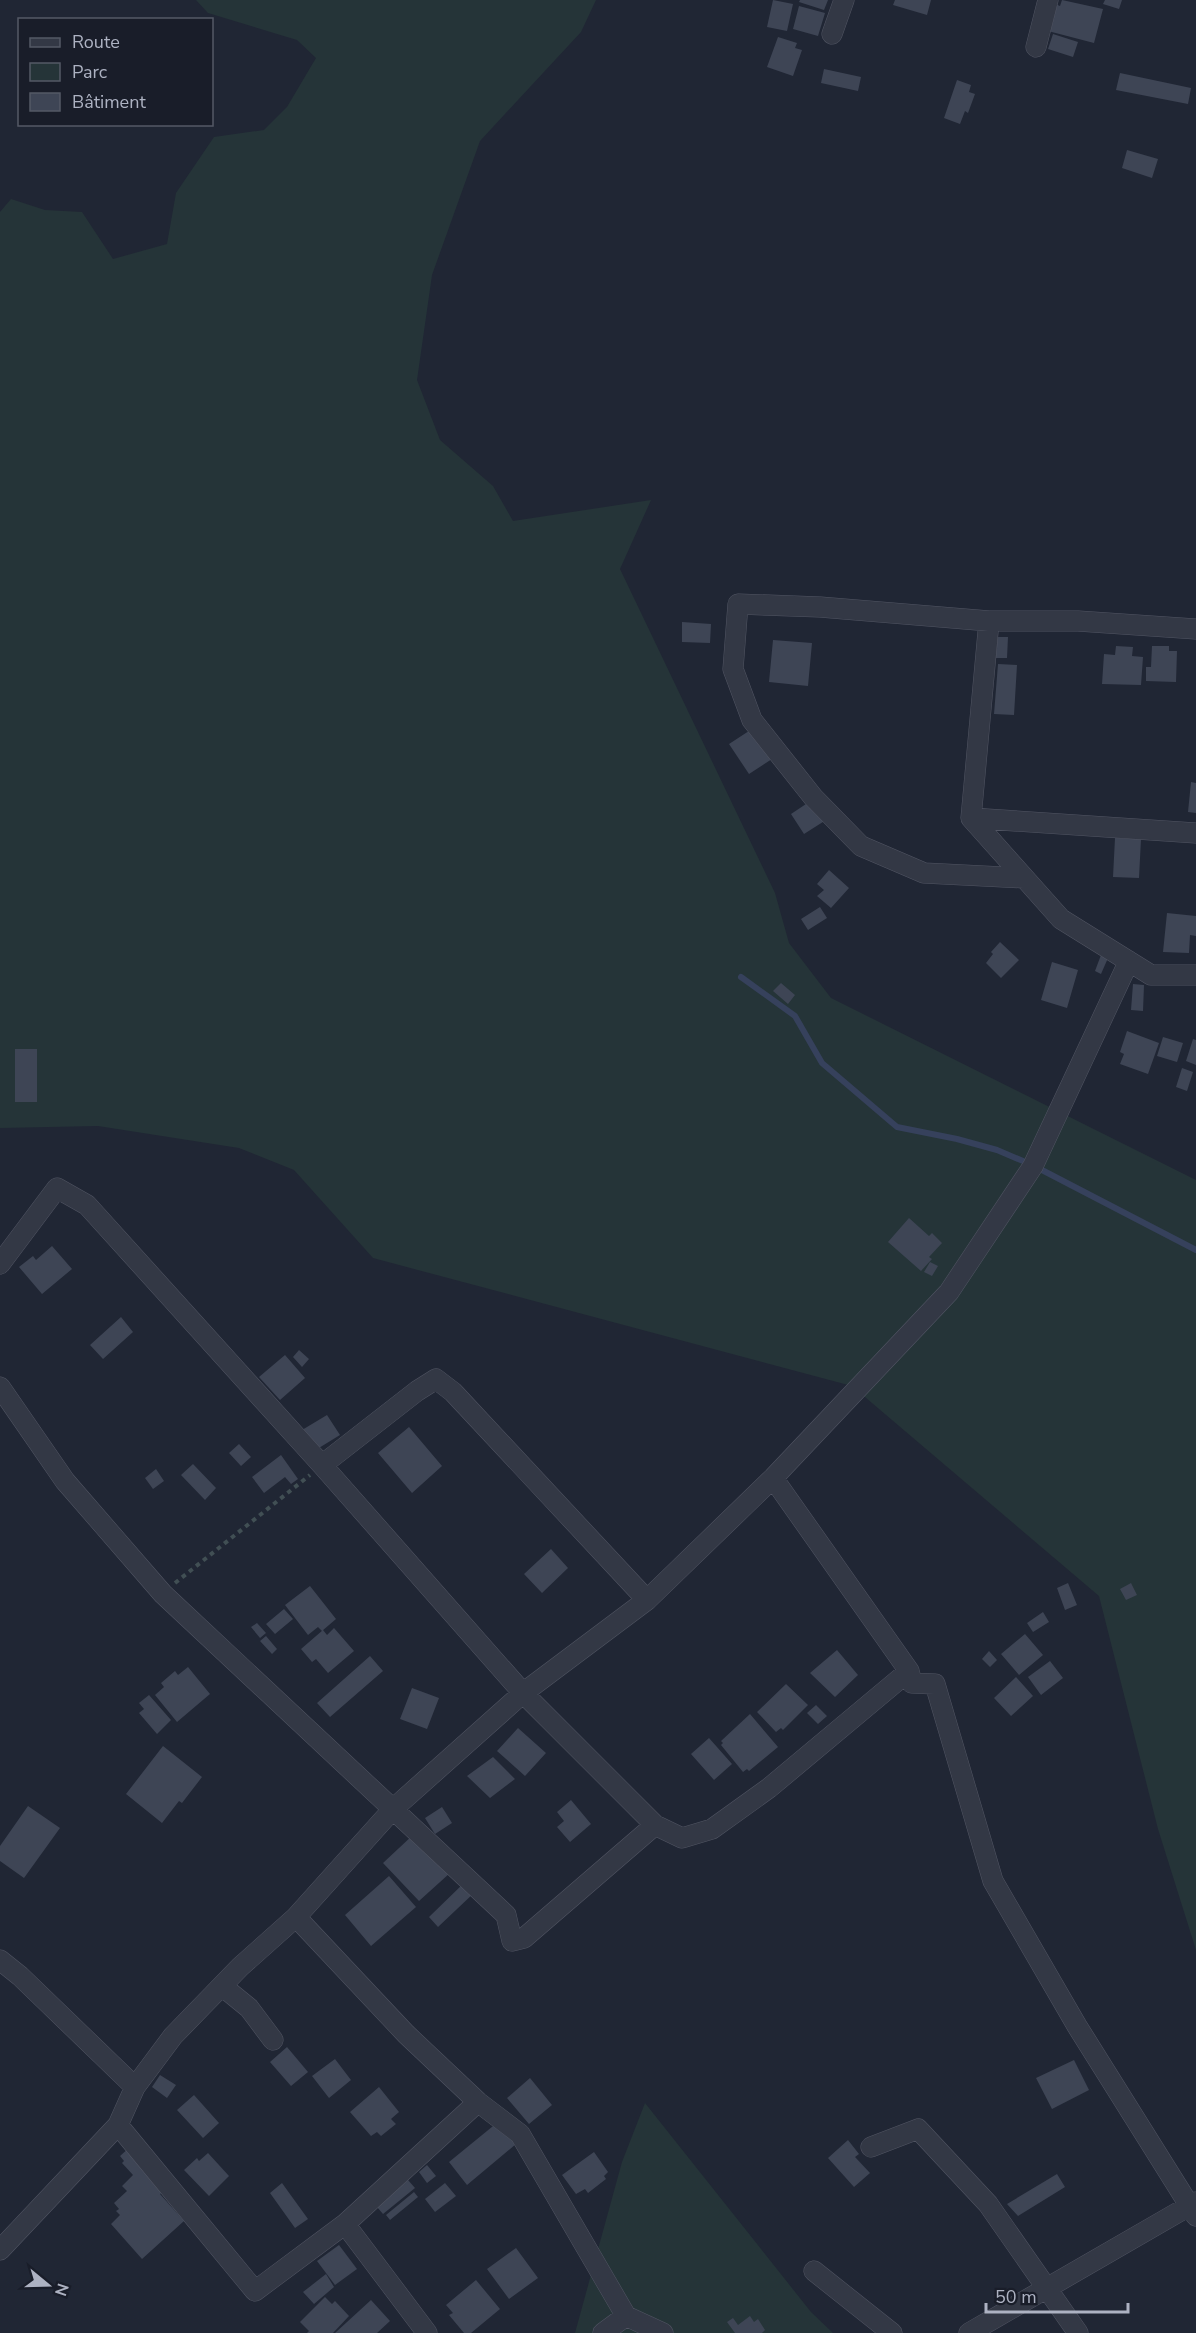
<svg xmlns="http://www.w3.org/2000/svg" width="1196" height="2333" font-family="'Nunito Sans',sans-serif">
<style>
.green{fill:#253438}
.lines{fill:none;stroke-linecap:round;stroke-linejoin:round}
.stream{stroke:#36415c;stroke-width:6}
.building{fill:#3e4555}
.minor-casing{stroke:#515563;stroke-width:21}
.path{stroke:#414f54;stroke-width:4;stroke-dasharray:4.5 4.5;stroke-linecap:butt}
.minor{stroke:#333845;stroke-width:20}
</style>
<rect width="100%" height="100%" fill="#202634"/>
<!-- green -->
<path class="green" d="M196,0H596L581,32L480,141L432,275L417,380L440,440L493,486L513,521L651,500L620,569L775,893L789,943L831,998L1196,1180V1950L1158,1829L1099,1596L852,1386L373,1258L294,1170L239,1148L98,1126L0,1128V212L11,199L45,210L82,212L113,259L167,244L176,193L214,137L264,130L287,107L316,58L297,40L208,13Z
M645,2103L811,2312L833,2333H575L622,2162Z"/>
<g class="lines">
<!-- stream -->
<path class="stream" d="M741,977L795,1016L822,1063L897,1127L957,1139L997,1150L1023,1161
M1040,1169L1196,1250"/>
</g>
<!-- building -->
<path class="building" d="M773,0L793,4L787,31L767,27Z
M800,0H828L824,10L799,2Z
M895,0H931L927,15L893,5Z
M1062,0L1103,9L1094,43L1048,31L1055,4L1060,6Z
M1105,0H1122L1119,9L1103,4Z
M799,6L825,13L818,36L793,29Z
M1053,34L1078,42L1073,57L1048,49Z
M778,37L797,43L795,48L802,50L793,76L767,67Z
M824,69L861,77L858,91L821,83Z
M1120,73L1191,88L1188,104L1116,90Z
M957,80L971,85L969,92L975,94L968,113L965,111L960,124L944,118Z
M1127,150L1158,159L1152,178L1122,168Z
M682,622L711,624L710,643L682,642Z
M996,637H1008L1007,658H995Z
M773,640L812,643L808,686L769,682Z
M1116,646L1133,647L1132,656L1143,657L1141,685L1102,684L1104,654L1115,655Z
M1152,646H1169V651H1177L1176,682L1146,681V667H1151Z
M998,664L1017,665L1014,715L994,714Z
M752,729L772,759L749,774L729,744Z
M1191,782L1196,783V813L1188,812Z
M809,802L826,820L804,834L791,814Z
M1115,838L1141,839L1139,878L1113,877Z
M829,870L849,888L831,908L817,896L824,890L817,884Z
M820,907L827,918L808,930L801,919Z
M1167,913L1196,916V936L1190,935L1189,953L1163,952Z
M1000,942L1019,960L1001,978L986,963L993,954L991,952Z
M1101,955L1108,958L1101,974L1095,971Z
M1052,962L1078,970L1067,1008L1041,1000Z
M781,983L795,995L788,1004L773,991Z
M1133,984L1144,985L1143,1011L1131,1010Z
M1127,1031L1159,1043L1148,1074L1120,1064L1124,1054L1120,1052Z
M1163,1037L1183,1043L1177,1062L1157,1056Z
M1193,1039L1196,1040V1065L1186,1061Z
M15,1049H37V1102H15Z
M1182,1068L1193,1072L1187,1091L1176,1087Z
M909,1218L929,1236L932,1233L942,1243L929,1257L932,1259L921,1271L888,1242Z
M52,1246L72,1269L42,1294L19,1267L33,1256L36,1260Z
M930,1262L938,1266L932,1276L924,1272Z
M121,1317L133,1332L103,1359L90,1345Z
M299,1350L309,1359L302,1367L293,1357Z
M285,1355L305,1378L280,1400L259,1377Z
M327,1415L340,1435L314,1451L302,1430Z
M409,1427L442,1466L412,1493L378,1453Z
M239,1444L251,1457L241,1466L229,1453Z
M281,1455L298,1479L291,1484L285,1477L264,1493L252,1477Z
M193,1464L216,1488L205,1500L181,1475Z
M156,1469L164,1481L153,1489L145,1478Z
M551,1549L568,1568L542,1593L524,1574Z
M1068,1583L1077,1605L1065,1610L1057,1588Z
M1131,1583L1137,1595L1126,1600L1120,1589Z
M310,1586L336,1619L322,1631L318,1627L308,1635L285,1605Z
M284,1609L293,1619L275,1634L266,1624Z
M1043,1612L1049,1622L1033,1632L1027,1623Z
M257,1623L266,1633L260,1638L251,1627Z
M334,1628L354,1651L328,1673L316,1659L312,1662L301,1649L323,1630L327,1635Z
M1025,1634L1043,1655L1019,1675L1001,1654Z
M266,1636L277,1649L272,1654L260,1641Z
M837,1650L858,1675L835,1697L810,1673Z
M989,1651L997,1660L990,1667L982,1659Z
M370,1656L383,1671L330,1717L317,1703Z
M1050,1661L1063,1678L1041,1695L1028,1677Z
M188,1667L210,1694L177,1722L155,1695L164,1687L161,1683L175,1671L178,1675Z
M1016,1677L1033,1696L1011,1716L994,1698Z
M786,1684L808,1705L783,1730L781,1728L776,1732L757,1712Z
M412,1688L439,1698L427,1729L400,1719Z
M149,1695L171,1720L157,1734L139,1713L144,1709L139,1703Z
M816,1705L827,1716L818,1724L807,1713Z
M750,1714L778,1747L749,1771L747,1769L743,1772L721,1745L723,1743L721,1741Z
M518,1728L546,1753L525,1776L497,1751Z
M709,1738L732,1764L714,1780L691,1754Z
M163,1746L202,1777L182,1803L179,1801L162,1823L126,1794Z
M493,1757L515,1779L490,1798L467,1776Z
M571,1800L591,1824L570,1842L557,1827L564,1821L557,1812Z
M28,1806L60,1828L24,1878L0,1861V1846Z
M442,1807L452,1823L435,1834L425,1818Z
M414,1834L450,1873L419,1901L383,1863Z
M389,1876L416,1907L371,1946L345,1915Z
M465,1882L475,1892L438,1927L429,1917Z
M287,2047L308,2072L291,2086L270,2062Z
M335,2059L351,2080L329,2098L312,2076Z
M1074,2060L1089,2090L1052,2109L1036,2078Z
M160,2075L176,2085L167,2098L152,2087Z
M530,2078L552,2105L529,2124L507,2098Z
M379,2087L399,2112L391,2119L396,2124L381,2136L377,2132L371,2136L350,2112Z
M194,2095L219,2123L203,2138L177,2110Z
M498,2122L516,2144L467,2185L449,2162Z
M848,2140L859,2154L855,2157L870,2173L854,2187L828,2158Z
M130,2147L167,2188L160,2194L184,2221L142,2259L111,2224L120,2215L116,2211L119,2209L114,2203L127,2191L122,2186L133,2175L122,2163L124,2161L120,2156Z
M594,2152L608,2172L604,2176L606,2179L588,2193L585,2189L576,2194L562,2175Z
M208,2153L229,2176L209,2196L184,2170L197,2158L199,2161Z
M427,2165L436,2176L427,2183L419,2172Z
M1057,2174L1065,2187L1018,2216L1007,2204Z
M408,2180L415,2188L383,2214L377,2207Z
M282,2183L308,2219L295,2228L270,2193Z
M445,2183L456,2196L435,2212L425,2199Z
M414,2192L418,2197L390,2220L386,2215Z
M339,2245L357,2269L335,2285L317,2261Z
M516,2248L538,2278L509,2299L487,2269Z
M326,2274L334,2287L314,2304L303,2292Z
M476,2280L500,2309L471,2333H464L449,2315L453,2313L446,2305Z
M325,2297L332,2304L335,2301L349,2316L333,2333H307L309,2331L300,2322Z
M371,2300L390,2321L377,2333H335Z
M750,2316L754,2322L758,2319L765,2330L762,2333H735L727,2322L733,2318L738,2325Z"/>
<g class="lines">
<defs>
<path id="minor" d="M832,34L844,0
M1036,47L1048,0
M989,621L971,818L1061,919L1151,975H1196
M971,818L1196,833
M1024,878L924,873L861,846L813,797L752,720L733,669L738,604L820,607L989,621H1078L1196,629
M0,1264L57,1188L87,1205L322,1465L523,1693L655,1825
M0,1387L65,1481L163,1594L506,1915L512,1941L524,1938L655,1825L682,1838L712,1829L769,1788L909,1671L912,1683L935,1684L993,1881L1077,2026L1196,2216
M322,1465L417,1391L436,1379L453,1392L647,1600
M773,1478L909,1671
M296,1917L406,2034L478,2102L520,2134L626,2316L663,2333
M0,1960L20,1976L135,2087
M222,1986L249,2008L273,2040
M118,2125L255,2291L345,2224L478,2102
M871,2147L918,2129L988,2204L1078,2333
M345,2224L427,2333
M0,2250L118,2125L135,2087L173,2036L240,1967L296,1917L393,1809L523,1693L647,1600L773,1478L949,1292L1033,1166L1129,961
M814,2271L892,2333
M603,2333L626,2316
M969,2333L1196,2202"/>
</defs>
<!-- minor casing -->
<use href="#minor" class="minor-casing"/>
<!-- path -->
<path class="path" d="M175,1583L310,1475"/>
<!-- minor -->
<use href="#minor" class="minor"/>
</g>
<!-- legend -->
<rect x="18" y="18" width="195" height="108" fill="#191d29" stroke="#545966" stroke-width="1.5"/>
<rect x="30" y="38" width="30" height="9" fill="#333845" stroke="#545966" stroke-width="1.5"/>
<text x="72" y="48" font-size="18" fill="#adb2c2">Route</text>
<rect x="30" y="63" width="30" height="18" fill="#253438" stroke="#545966" stroke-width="1.5"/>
<text x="72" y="78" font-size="18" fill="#adb2c2">Parc</text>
<rect x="30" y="93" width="30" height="18" fill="#3e4555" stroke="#545966" stroke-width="1.5"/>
<text x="72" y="108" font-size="18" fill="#adb2c2">Bâtiment</text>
<!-- north arrow -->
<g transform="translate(48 2285) rotate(109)" stroke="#191d29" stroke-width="4.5" paint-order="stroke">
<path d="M0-4.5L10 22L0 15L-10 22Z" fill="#adb2c2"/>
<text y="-9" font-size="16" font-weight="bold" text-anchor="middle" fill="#adb2c2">N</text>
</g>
<!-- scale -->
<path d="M986 2303v9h142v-9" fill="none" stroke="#adb2c2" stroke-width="3"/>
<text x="995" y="2303" font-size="18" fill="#adb2c2" stroke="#191d29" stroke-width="4.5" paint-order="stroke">50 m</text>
</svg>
